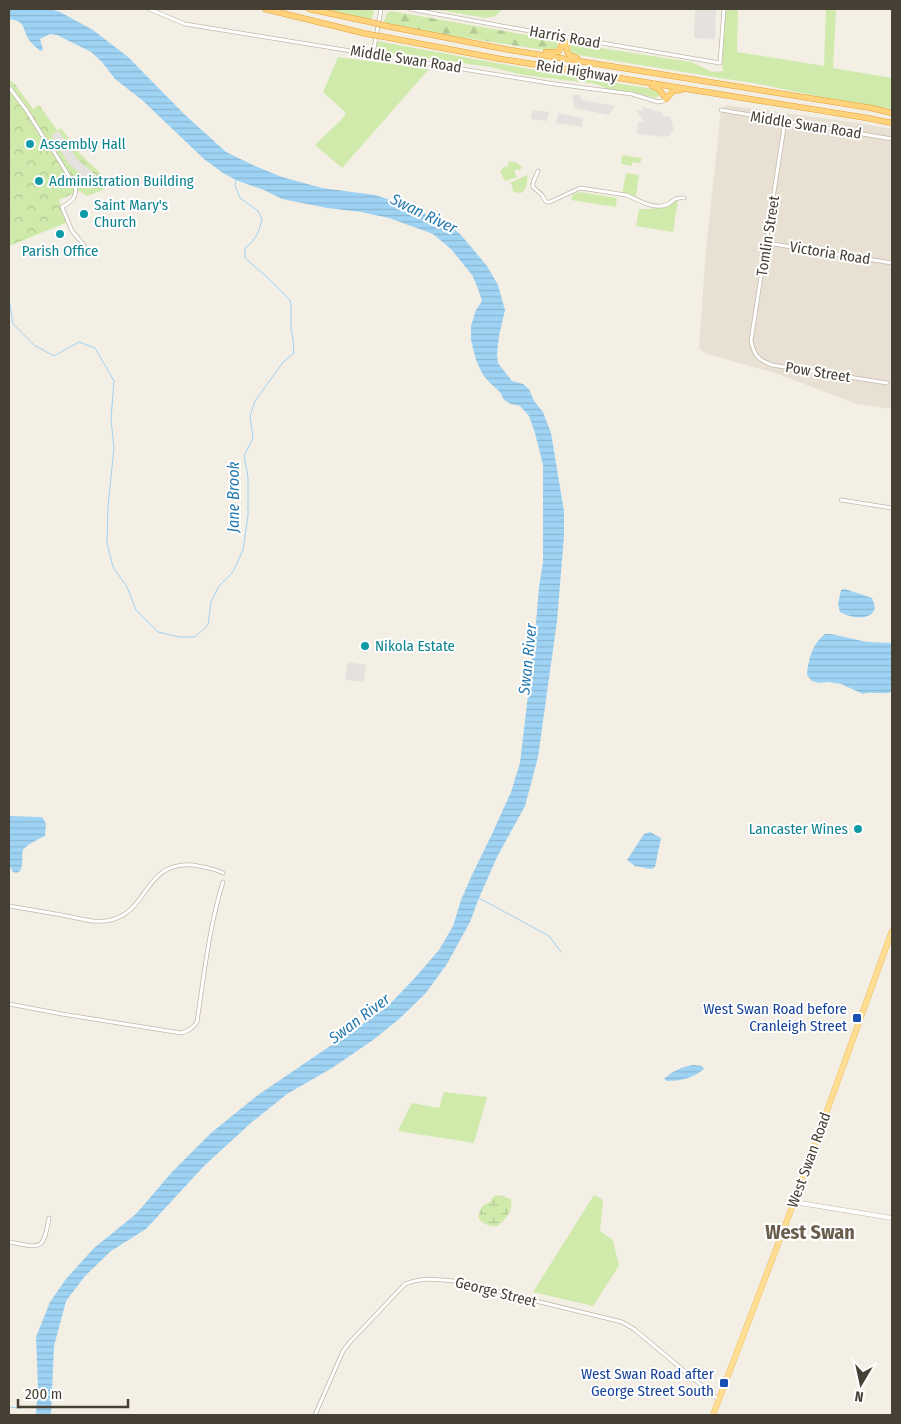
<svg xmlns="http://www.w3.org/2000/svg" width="901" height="1424" font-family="'Fira Sans Condensed',sans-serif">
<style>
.residential{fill:#e8e1d3}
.grass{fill:#cfeaab}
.forest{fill:url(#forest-firs)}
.wetland{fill:url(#wetland-marsh)}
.park{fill:url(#park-crowns)}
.parking{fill:#e4e1de}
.water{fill:url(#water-rules)}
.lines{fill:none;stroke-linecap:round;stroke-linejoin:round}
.stream{stroke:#9ed3f4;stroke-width:1}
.minor-casing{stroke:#c2b9aa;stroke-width:4.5}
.tertiary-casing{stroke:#c2b9aa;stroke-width:5}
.primary-casing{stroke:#eabc5d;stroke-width:6}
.trunk-casing{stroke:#e69d2d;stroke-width:6}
.minor{stroke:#fff;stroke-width:3}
.tertiary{stroke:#fff;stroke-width:4}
.primary{stroke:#ffde93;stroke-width:5}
.trunk{stroke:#ffd37c;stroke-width:5}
.trunk-bridge-casing{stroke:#e69d2d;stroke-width:6;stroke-linecap:butt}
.trunk-bridge{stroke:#ffd37c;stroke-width:5}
.culture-dot{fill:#0f9aa8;stroke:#fff;stroke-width:2}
.transit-dot{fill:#1a4fb4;stroke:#fff;stroke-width:2}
.labels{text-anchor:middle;stroke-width:4;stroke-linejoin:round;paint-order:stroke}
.street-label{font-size:15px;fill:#463f34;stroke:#fff}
.culture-label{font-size:15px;fill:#0d838f;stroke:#fff;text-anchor:start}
.transit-label{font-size:15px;fill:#164399;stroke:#fff;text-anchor:end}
.water-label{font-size:16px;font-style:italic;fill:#277ab0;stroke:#fff}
.district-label{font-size:20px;font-weight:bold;fill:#6a5d4b;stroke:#fff}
</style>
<defs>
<pattern id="forest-firs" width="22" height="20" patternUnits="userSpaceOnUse" patternTransform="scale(1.25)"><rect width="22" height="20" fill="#cfeaab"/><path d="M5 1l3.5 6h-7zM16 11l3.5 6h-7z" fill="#b3ca94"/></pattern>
<pattern id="wetland-marsh" width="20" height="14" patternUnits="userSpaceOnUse" patternTransform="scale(1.25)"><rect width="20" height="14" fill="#cfeaab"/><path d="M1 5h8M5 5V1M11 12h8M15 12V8" fill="none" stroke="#b3ca94"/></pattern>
<pattern id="park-crowns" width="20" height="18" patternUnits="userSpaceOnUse" patternTransform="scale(1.25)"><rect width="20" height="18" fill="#cfeaab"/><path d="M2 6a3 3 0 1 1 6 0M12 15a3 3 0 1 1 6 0" fill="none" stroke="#b3ca94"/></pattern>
<pattern id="water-rules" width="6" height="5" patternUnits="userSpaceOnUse" patternTransform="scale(1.25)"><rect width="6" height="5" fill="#9ed3f4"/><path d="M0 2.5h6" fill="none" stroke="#89b6d2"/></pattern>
</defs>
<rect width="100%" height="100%" fill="#f4efe5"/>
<!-- residential -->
<path class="residential" d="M727,105L865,124L892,129V409L857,404L775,373L707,354L699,349L706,249L721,110Z"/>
<!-- grass -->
<path class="grass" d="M433,9H502L496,16L486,18Z
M726,9H738L737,52L824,66L826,9H836L833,68L892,78V109L821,97L758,84L578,55L569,51L571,44L576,42L587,46L691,62L712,72L724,71L722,67Z
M377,41L546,72L648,88L659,92V96L655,98L632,92L608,89L596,84L524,75L490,67L383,52L380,51L376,45Z
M338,57L429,69L342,168L315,145L342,119L346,113L323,92Z
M622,155L642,158L640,163L632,162V166L621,164Z
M509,161L517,163L522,167L521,169L519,170L517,169L514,171L517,177L505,181L500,172L504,167L508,166Z
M626,173L639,175L636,196L622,194Z
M527,175C528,182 527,189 521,193L513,192L512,185L510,183Z
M580,192L617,198L616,207L571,200L573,194Z
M678,199L673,232L636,226L639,209H650L669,206Z
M444,1092L487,1097L474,1143L398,1131L412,1103L439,1108Z
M594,1195L603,1200L600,1231L613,1240L619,1266L593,1306L533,1292Z"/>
<!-- forest -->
<path class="forest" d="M323,9H372L374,12L371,20Z
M391,11L555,40L558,44V47L551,51L466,38H457L384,23C385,17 386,13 391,11Z"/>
<!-- wetland -->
<path class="wetland" d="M499,1195L511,1199C513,1212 506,1218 498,1226C488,1226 483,1225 478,1217L482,1206L491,1201L494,1196Z"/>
<!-- park -->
<path class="park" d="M9,80L14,83L33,109L39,105L57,130L61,128L80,154L107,179L103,190L87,196L79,191L59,200L68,222L9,246Z"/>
<!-- parking -->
<path class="parking" d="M695,9H716L715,39L694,38Z
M572,95H579L582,100L615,106L609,115L574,108V102Z
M643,107L663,113L662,116L664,117L670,116L674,131L671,132L670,135L665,137L639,134L637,132L638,122H644L636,110L642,111Z
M532,110L549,112L547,121L531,119Z
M558,113L583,118L582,127L556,123Z
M57,131H59L78,160L101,179L94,186L68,163L52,136Z
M348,662L366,665L364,682L345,680Z"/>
<!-- water -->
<path class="water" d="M9,9H50L60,12L93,30L128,57L184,114L226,152L255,166L282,177L322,188L375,195L402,204L448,223L461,235L487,266L498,285L505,310L499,336L497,354L498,363L512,381L523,384L529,389L534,401L543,412L551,433L564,511V536L557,621L538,757L525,806L497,857L479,898L470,922L447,964L425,994L399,1019L373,1040L332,1068L287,1094L252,1122L204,1166L146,1229L111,1251L85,1276L66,1301L54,1346L51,1415H36L38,1387L36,1337L50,1302L66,1279L94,1248L136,1214L172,1172L211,1133L258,1095L386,1008L413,980L439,950L453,926L461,900L472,875L492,834L511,792L520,763L535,635L539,587L543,562V465L535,433L529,416L520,406L511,404L504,400L500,392L489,382L483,375L476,360L471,340V326L476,310L482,301L477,286L472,275L451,249L433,234L389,218L361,212L327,208L282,199L264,190L236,180L223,173L204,159L142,100L115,79L102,62L91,52L57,35L50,34L40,39L43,50L40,51C35,46 28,41 26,34C22,23 22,21 9,19Z
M845,589L872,598L875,607C873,622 850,618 840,612L838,604L841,590Z
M825,634H831L867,642L890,643L892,645V692C883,695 873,691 863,694L841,684L828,682L819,683L812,681L807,675C808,660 812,644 825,634Z
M9,816L40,817L43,818L46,824L45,836C40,838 25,846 23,850C21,856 24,863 20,871L16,873L12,871L9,864Z
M650,832L661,838L655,867L651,869L635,866L627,860L644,834Z
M694,1065L702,1066L704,1069C694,1078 680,1081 667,1081L664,1079C672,1071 684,1066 694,1065Z"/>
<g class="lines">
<!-- stream -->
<path class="stream" d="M9,299L13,324L34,345L54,356L79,342L95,348L114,381L111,419L114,448L108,506L107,543L113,567L127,587L136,610L158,632L179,637H195L208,625L211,602L219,586L233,572L243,550L248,516V477L244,456L253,438L250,416L255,401L284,361L294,353L293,339L291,329V304L290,300L269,279L245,258V248C256,240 259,232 262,219L258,211L240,198L235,185L236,179
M479,898L549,936L561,952
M9,1407L19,1408L38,1406"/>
<defs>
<path id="minor" d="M149,9L185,24L555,84L632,94L658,102L663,101L666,99
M410,9L513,28L720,63L724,9
M373,54L381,9
M9,87L27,111L47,143L51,147L75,186C78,197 71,202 62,207L72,231L84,245
M721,110L892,139
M785,121L751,341C754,356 759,360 772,365L887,383
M538,171C536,177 532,181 533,187L542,195L546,202H550L580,188L626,195C637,199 653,210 666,205C674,202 673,197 684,198
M767,243L892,263
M841,500L892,508
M9,906C26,909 44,912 62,915C78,918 95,924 111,920C149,911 144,861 193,865C203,867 213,868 223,873
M9,1004L62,1014L181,1033C188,1031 192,1029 197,1022C204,975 209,927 223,882
M9,1242C40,1247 43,1253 49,1218
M315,1415L343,1351L350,1342L405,1284C422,1277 436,1279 454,1281L622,1322L634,1329L719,1400"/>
<path id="tertiary" d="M794,1202L892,1218"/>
<path id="primary" d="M713,1415L794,1202L892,931"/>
<path id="trunk" d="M265,9L367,34
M309,9L370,22
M386,26L510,50L871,108L892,113
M385,37L495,58L867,118L892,123
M573,39L567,43C565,53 568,55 577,58
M546,52H558L562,46L561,37
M652,86L659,89L666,99L673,91L681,90"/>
</defs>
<!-- minor casing -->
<use href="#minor" class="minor-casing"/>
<!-- tertiary casing -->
<use href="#tertiary" class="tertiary-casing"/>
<!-- primary casing -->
<use href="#primary" class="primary-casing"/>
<!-- trunk casing -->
<use href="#trunk" class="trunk-casing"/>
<!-- minor -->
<use href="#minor" class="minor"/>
<!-- tertiary -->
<use href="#tertiary" class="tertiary"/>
<!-- primary -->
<use href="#primary" class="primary"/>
<!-- trunk -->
<use href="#trunk" class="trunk"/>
<defs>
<path id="trunk-bridge" d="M370,22L386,26
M367,34L385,37"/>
</defs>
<!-- trunk-bridge casing -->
<use href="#trunk-bridge" class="trunk-bridge-casing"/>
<!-- trunk-bridge -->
<use href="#trunk-bridge" class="trunk-bridge"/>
</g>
<!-- markers -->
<g class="culture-dot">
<circle cx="30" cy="144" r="5"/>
<circle cx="39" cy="181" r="5"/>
<circle cx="84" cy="214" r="5"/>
<circle cx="60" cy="234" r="5"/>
<circle cx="365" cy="646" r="5"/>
<circle cx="858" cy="829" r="5"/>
</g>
<g class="transit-dot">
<rect x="852" y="1013" width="10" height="10" rx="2.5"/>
<rect x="719" y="1378" width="10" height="10" rx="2.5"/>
</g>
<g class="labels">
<!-- street labels -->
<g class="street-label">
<text transform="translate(565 37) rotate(10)" y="5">Harris Road</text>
<text transform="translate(406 59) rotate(9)" y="5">Middle Swan Road</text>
<text transform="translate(577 71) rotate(9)" y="5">Reid Highway</text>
<text transform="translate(806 125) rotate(9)" y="5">Middle Swan Road</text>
<text transform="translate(768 236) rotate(-81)" y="5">Tomlin Street</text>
<text transform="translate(830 253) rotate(9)" y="5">Victoria Road</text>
<text transform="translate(818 372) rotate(9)" y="5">Pow Street</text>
<text transform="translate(809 1160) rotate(-70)" y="5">West Swan Road</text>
<text transform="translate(496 1292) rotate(14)" y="5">George Street</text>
</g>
<!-- culture labels -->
<g class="culture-label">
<text x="40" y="149">Assembly Hall</text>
<text x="49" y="186">Administration Building</text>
<text x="94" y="210">Saint Mary's<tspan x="94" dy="17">Church</tspan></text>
<text x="60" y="256" text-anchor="middle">Parish Office</text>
<text x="375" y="651">Nikola Estate</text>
<text x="848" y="834" text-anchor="end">Lancaster Wines</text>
</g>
<!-- transit labels -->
<g class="transit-label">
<text x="847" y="1014">West Swan Road before<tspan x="847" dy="17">Cranleigh Street</tspan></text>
<text x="714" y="1379">West Swan Road after<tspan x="714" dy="17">George Street South</tspan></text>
</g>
<!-- water labels -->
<g class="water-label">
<text transform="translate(424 213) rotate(26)" y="6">Swan River</text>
<text transform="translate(233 497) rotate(-90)" y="6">Jane Brook</text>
<text transform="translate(527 659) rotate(-84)" y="6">Swan River</text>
<text transform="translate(359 1018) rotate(-37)" y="6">Swan River</text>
</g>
<!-- district labels -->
<g class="district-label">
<text x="810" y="1239">West Swan</text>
</g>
</g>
<!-- border -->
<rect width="901" height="1424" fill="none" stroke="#463f34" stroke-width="20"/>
<!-- north arrow -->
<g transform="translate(861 1384) rotate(189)" stroke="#ffffff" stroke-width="4" paint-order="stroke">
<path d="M0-4L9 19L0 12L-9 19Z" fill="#463f34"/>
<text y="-8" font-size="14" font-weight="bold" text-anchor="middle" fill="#463f34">N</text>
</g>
<!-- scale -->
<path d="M18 1399v8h110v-8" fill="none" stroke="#463f34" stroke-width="2.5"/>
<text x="25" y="1399" font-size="15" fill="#463f34" stroke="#ffffff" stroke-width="4" paint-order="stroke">200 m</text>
</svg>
